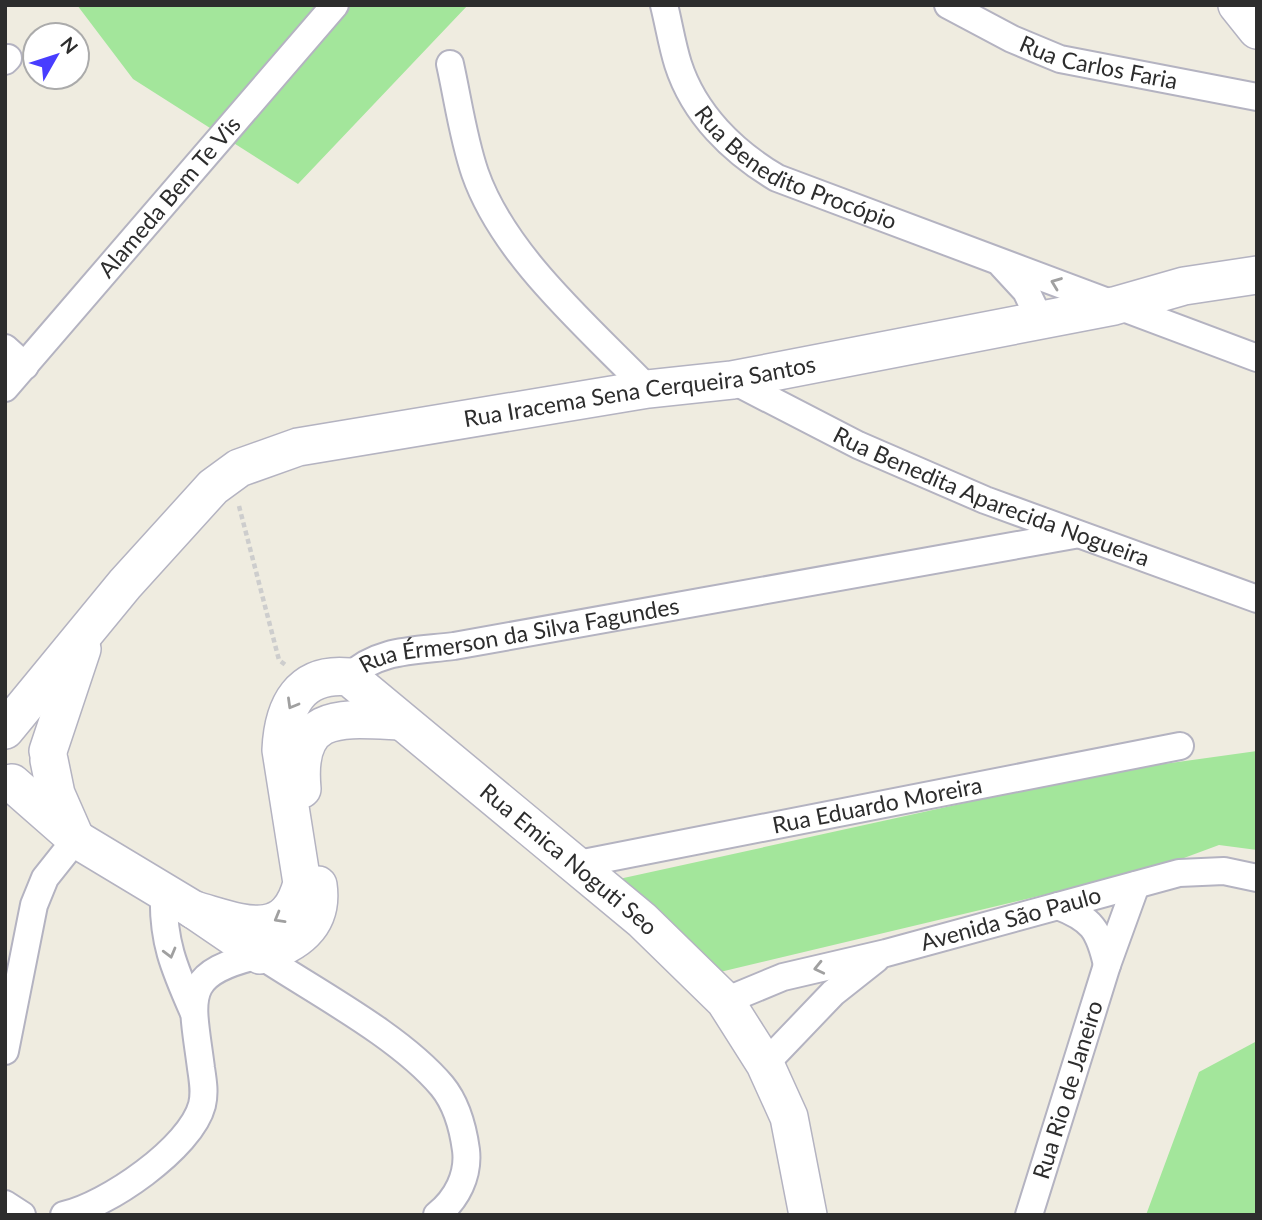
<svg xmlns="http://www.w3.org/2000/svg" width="1262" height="1220" font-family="Lato,sans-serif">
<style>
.green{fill:#a3e69b}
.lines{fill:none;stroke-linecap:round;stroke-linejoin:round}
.street-casing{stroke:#b4b3c1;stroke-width:30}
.secondary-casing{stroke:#b4b3c1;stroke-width:40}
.path{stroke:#cdcdcd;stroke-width:4.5;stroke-dasharray:5 3.5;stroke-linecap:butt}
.street{stroke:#fff;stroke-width:26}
.secondary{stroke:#fff;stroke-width:37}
.oneway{stroke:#a0a0a0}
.labels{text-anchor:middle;stroke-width:5;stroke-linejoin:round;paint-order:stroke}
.street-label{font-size:23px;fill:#2d2d2d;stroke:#fff}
</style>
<rect width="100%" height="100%" fill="#efece0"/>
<!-- green -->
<path class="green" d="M77,5H468L298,184L133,79Z
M1257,751V850L1219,845L1157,868L720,972L619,879L1106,772Z
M1257,1041V1215H1146L1199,1072Z"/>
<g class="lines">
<defs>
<g id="street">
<path id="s1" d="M664,5C669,25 672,45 678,64C694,114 733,152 777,178L1257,358"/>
<path id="s2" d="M948,5L1012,39L1060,59L1257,97"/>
<path d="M5,61L8,58"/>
<path d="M450,64C458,100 463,138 475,173C504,256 588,327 648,389"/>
<path d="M1002,265L1026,291L1040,320"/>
<path d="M5,348L25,366"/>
<path id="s3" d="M732,380L858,445L985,500L1257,599"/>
<path id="s4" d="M5,388L335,5"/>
<path id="s5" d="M349,677C377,649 416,651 454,646L1074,535"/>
<path id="s6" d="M573,865L1180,746"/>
<path d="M164,892C162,940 174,968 193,1011"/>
<path d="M1058,906C1092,919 1099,930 1107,965"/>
<path id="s7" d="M725,1001L783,977L886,953L1179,873L1224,871L1257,878"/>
<path d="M5,1051L34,905L45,878L76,839"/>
<path d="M765,1064L833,993L876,959"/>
<path d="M5,1204L22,1215"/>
<path d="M64,1215C106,1206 191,1148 202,1105C205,1093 203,1081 201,1068C192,997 179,974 260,955C316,992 400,1036 442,1086C456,1103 463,1128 466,1150C469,1175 457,1199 437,1215"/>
<path id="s8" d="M1029,1215L1107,965L1136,885"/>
</g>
<g id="secondary">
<path d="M1237,5L1257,30"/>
<path id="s9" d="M5,730L125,584L213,487L239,468L298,447L648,389L732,380L1114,306L1184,286L1257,275"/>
<path d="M48,751L82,649"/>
<path d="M49,760L56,794L74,835"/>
<path d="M12,783L76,839L194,910L260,955C295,945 324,926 318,885"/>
<path d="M302,789C295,712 339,718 398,721"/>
<path id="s10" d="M194,910C239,922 286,945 302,883L281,750C283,706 300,672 349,677L642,920L725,1001L765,1064L789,1117L808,1215"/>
</g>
</defs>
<!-- street casing -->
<use href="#street" class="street-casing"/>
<!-- secondary casing -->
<use href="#secondary" class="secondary-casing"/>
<!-- path -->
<path class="path" d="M239,506L279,660L287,666"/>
<!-- street -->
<use href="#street" class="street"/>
<!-- secondary -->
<use href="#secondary" class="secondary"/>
</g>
<!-- one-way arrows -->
<defs><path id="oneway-chevron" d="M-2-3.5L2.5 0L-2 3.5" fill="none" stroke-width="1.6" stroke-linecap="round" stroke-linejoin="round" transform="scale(1.75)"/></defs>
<g class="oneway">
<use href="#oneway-chevron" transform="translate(1056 283) rotate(-159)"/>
<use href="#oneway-chevron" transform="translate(292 704) rotate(120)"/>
<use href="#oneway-chevron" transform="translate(279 918) rotate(150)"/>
<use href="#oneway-chevron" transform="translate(170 953) rotate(75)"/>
<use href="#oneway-chevron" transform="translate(819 968) rotate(167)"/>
</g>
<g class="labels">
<!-- street labels -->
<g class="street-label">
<text dy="8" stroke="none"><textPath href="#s2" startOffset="163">Rua Carlos Faria</textPath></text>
<text dy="8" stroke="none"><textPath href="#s1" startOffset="226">Rua Benedito Procópio</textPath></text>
<text dy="8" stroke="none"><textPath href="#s4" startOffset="252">Alameda Bem Te Vis</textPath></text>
<text dy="8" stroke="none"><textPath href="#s9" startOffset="761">Rua Iracema Sena Cerqueira Santos</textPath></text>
<text dy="8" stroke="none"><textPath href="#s3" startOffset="285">Rua Benedita Aparecida Nogueira</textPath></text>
<text dy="8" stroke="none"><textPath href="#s5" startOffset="178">Rua Érmerson da Silva Fagundes</textPath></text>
<text dy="8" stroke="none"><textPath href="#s6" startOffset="310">Rua Eduardo Moreira</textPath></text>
<text dy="8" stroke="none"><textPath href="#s10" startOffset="667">Rua Emica Noguti Seo</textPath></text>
<text dy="8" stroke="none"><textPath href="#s7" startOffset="298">Avenida São Paulo</textPath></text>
<text dy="8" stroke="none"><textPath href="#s8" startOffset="131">Rua Rio de Janeiro</textPath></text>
</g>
</g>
<!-- border -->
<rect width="1262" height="1220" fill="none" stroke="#2d2d2d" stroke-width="14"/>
<!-- north arrow -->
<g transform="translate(56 56) rotate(51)"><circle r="33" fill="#ffffff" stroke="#ababab" stroke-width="2"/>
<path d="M0-5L12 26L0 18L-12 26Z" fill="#483dff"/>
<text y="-10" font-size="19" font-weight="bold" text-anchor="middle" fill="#2d2d2d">N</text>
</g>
</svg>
